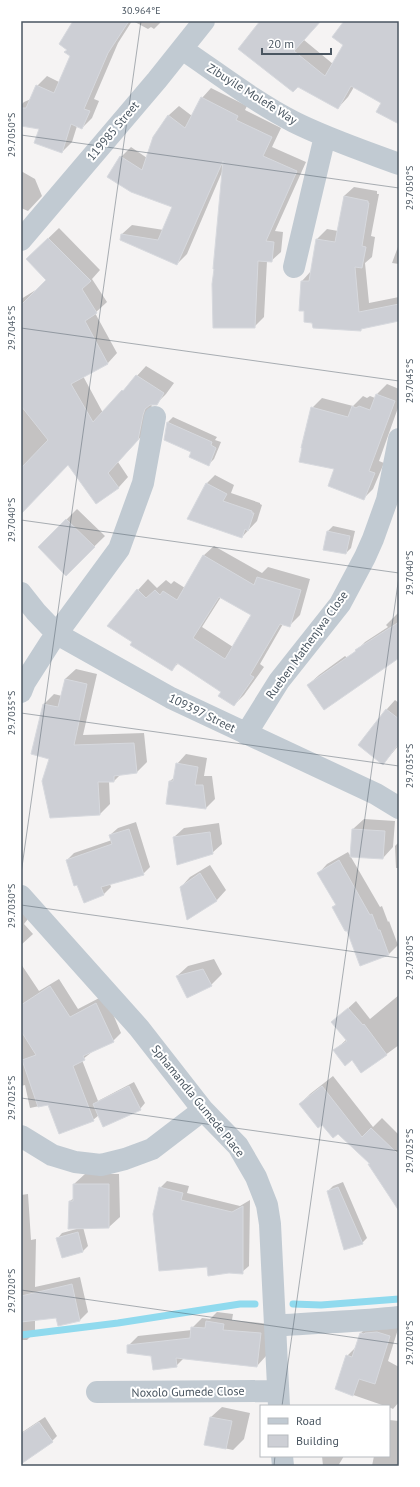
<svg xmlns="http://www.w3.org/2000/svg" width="420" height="1487" font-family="'PT Sans',sans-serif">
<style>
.shadow{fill:#0003;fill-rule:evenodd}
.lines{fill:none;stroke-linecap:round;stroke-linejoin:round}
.stream{stroke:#90daee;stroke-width:7}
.building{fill:#cdcfd5;stroke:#d7d9de;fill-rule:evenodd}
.minor{stroke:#c1cad2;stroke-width:22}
.ticks{fill:none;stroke:#4a5661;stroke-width:1;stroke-opacity:0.45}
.labels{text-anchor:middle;stroke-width:4;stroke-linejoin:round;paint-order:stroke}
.street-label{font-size:12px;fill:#4a5661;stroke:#fff}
.neatline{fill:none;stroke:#4a5661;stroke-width:1.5}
.ticks-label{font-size:10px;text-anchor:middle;fill:#4a5661}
</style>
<rect width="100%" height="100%" fill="#f5f3f3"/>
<!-- shadow -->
<path class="shadow" d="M74,21H132L118,43L94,99L99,101L92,118L82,128L77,126L72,142L62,152L40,128L21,125V105L24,102L31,99L37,86L47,76L59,82L72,56L68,49Z
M133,21H162L154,29L151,27L148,29Z
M261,21H320L304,40L333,64L344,45L345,21H396L399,23V123L382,103L354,87L348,97L338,108Z
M211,88L247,106L245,110L281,128L272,147L306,162L275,231L283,232L281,252L271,261H267L264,317L254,327L222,172L187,254L177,264L121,239L122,234L132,225L164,230L173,206L121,157L131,147L147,158L153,137L169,115L179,106L192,116L202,98Z
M21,171L35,179L42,196L28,211L21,208Z
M354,187L377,191V194H379L371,236L375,237L372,257L365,263L369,303L399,297V320L362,328L361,330L302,281L311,271L317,239L327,229L338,231L344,196Z
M59,228L100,270L92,279L107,302L95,313L117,353L108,363L83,376L103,413L146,366L174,383L166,394L156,404H152L148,429L118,462L128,477L119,487L97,503L68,464L21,511V299L39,288L47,280L37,249Z
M399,244V264L392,263Z
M387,384L399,389V405L379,461L384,463L373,489L363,499L336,468L312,408L322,398L353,406L363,396L367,398L370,396L375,398L377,394Z
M173,417L217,437L215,440L221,442L214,459L209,464L193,452L165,439L168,422Z
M215,475L234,485L231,493L260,503V504L262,505L257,521L242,537L206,484Z
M77,509L105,536L66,574L39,547Z
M333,526L355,531L351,548L346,553L328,531Z
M214,546L262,573L268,567L310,579L300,615L289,626L283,624L260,664L264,667L244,695L234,705L223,691L179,663L172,669L133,641L108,626L138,590L148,579L157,588L166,580L171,584L174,581L185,588L203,556ZM221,597L252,615L233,647L202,627Z
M399,612V650L352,655L365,642L388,627L386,625Z
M345,656L368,675L308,685L319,675Z
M76,669L97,674L83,735L144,733L147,762L137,772L121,774L114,781H109L110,804L100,814L50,758L32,753L44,704L54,694L62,696L65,679Z
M395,700L399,703V745L383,764L360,745L387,709Z
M186,754L207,758L204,776H212L215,799L206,808L167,804L170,781L175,777L177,764Z
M364,819L395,821L393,847L383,858L353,829Z
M136,822L150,867L143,874L110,884L111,887L103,895L67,860L74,853L112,840L110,835L118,828Z
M219,823L222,844L212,853L174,837L184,828Z
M399,842V868H396L395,846Z
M348,852L380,907L382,906L388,922L389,921L398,945L389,954L360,964L347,929L333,908L336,904L318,874L327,864Z
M210,865L226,890L217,900L188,919L181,887L190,877Z
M21,907L34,911L24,924L33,934L21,945Z
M214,959L222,974L211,985L177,976L188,966Z
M21,964L39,991L59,979L78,1009L105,995L121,1033L113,1041L93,1051L82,1060L98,1101L134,1082L145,1103L140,1109L99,1115L93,1120L49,1104L30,1108L25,1085L21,1086Z
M399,995V1045L362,1072L352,1059L335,1050L347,1039L333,1022L356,1001L370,1019Z
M333,1076L373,1127L382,1118L399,1135V1198L371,1163L338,1133L322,1123L300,1104L310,1094Z
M85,1174H119L120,1217L109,1227H83L88,1246L83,1251L62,1257L57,1239L62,1233L80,1228H70V1201L74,1198V1184Z
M167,1181L189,1186L187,1193L240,1206L250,1200L249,1266L242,1272L208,1265L160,1188Z
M343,1182L367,1238L362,1243L328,1191L333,1186Z
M28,1194L31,1240L36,1239L35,1287L80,1277L88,1312L80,1320L59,1325L57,1317L35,1319V1332L27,1340H21V1195Z
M217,1312L233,1314L232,1320L270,1324L266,1356L257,1366L184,1358L176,1366L128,1346L138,1336L192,1330V1328L202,1318L210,1319Z
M370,1324L399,1326L388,1361L399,1367V1402L393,1409L389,1407V1406H385L336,1389L347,1356L356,1347L360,1334Z
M222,1407L250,1413L244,1439L233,1450L205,1444L211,1417Z
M45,1417L57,1436L52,1441L21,1463V1433Z
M389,1420L399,1421V1466H372L374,1456H389Z
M322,1456H344L338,1466H323Z"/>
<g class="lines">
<!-- stream -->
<path class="stream" d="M293,1304L321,1305L399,1299
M21,1335L118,1323L240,1304H255"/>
</g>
<!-- building -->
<path class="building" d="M73,21H129L108,53L84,109L90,111L82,129L71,124L62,153L34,143L39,129L21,126V108H26L36,85L54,93L70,56L64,52L67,50L59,44Z
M260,21H321L294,51L325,76L343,45L332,37L344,21H399V124L376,112L381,103L351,86L338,109L298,87L293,92L238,49Z
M201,97L238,116L236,120L272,137L263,156L297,171L266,241L274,242L272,262L258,261L255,328H213L212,284L214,269H213L223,161L177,265L120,240L121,234L158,240L172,207L131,192L107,177L120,156L142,170L153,137L168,115L185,128Z
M344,196L368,201V203H369L362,246L366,247L362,268L355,267L359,312L399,304V321L361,329V331L313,328L312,323L304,322V311H299L301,281H309L316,239L335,242Z
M48,238L91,281L82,289L97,313L85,321L108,364L71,384L93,422L122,390L123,391L136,375L164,393L157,405H150L145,409L143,415L138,440L108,473L119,488L96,504L68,465L21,514V468L48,440L21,406V305L46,280L26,259Z
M376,394L395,401L369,471L375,473L364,500L328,486L334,469L299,462L302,448H301L311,407L348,417L352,406L356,408L359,406L370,410Z
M167,422L212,442L211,445L216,448L209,466L189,457L191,452L164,440Z
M206,483L227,494L223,501L252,511V513H254L248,531L245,529L242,538L187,519Z
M66,519L95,547L66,576L38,547Z
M327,531L350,536L346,554L323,550Z
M203,555L254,585L257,577L301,590L290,627L280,624L250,675L254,677L234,706L218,696L221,692L177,663L172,671L130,645L132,642L107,626L137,589L146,598L155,590L160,595L163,591L177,600ZM219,597L251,615L225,659L193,638Z
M399,622V658L324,710L307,685L356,651L355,650Z
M65,679L87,684L74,745L134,743L137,773L114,776V782H98L100,815L50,818L42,781L49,759L31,754L43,704L58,707Z
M386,709L399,719V743L383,765L358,745Z
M176,763L198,767L195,785H203L206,809L166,804L169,781H173Z
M129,829L144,875L101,887L104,895L84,903L77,885L74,886L66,860L112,844L109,835Z
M352,829L385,831L383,859L350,857Z
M210,832L213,854L177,865L173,837Z
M339,860L370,915L372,914L378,930H380L389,955L360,966L347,931H345L332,907L336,905L317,873Z
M200,873L217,901L187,920L180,887Z
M203,969L212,986L187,998L176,976Z
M50,986L70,1017L96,1003L114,1042L83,1056L85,1060L73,1066L94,1121L59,1134L48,1105L38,1107L22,1060L36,1055L21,1031V1005Z
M348,1008L363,1025L364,1024L387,1055L361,1073L352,1060L345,1066L333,1050L347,1041L331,1022Z
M129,1086L141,1110L103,1127L93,1104Z
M322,1086L362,1137L371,1128L399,1155V1211L368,1164H370L338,1134L333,1138L322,1125L318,1128L299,1104Z
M73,1184H109V1228L68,1229L69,1201H73Z
M159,1187L183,1193L181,1200L232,1212L243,1206V1274L229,1273L208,1276L207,1267L159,1271L153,1214Z
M338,1187L363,1244L344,1250L327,1191Z
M78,1232L83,1252L62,1258L56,1238Z
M72,1284L80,1321L58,1326L56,1318L21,1322V1296Z
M206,1321L224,1324L223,1330L261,1333L257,1367L176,1358L177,1367L153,1370L151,1356L127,1353V1345L190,1338L191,1327L205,1328Z
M377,1332L390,1336L375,1384L359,1379L353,1396L335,1389L346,1355L352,1357L360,1333L364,1334L365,1333Z
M210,1417L232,1421L226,1449L204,1445Z
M39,1422L53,1442L21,1464V1434Z"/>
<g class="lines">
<!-- minor -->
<path class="minor" d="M182,49C219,74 255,102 294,122C328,139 364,151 399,164
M21,240L157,80L204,21
M294,267L325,136
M21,593L36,612L57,634L171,698L376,794L399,808
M21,692L25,682L50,643L119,549L143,483L155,417
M246,734L279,681L340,604L365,557L373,539L387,500L399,439
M21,896L139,1028L203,1110L238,1146L256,1177L267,1205L270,1224L279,1406
M21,1136L52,1155L75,1162L101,1165L125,1159L152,1149L203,1110
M275,1326C317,1322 358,1322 399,1317
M97,1392L278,1391
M282,1456L283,1466"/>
</g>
<!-- ticks -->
<path class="ticks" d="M21,135L399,188M21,328L399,381M21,520L399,573M21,713L399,766M21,874L141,21M21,905L399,958M21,1098L399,1151M21,1290L399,1344M282,1406L399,576M274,1466L275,1456"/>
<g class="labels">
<!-- street labels -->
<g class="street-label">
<text transform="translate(252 94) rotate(32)" y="4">Zibuyile Molefe Way</text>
<text transform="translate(113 131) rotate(-50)" y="4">119985 Street</text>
<text transform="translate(307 645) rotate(-54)" y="4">Rueben Mathenjwa Close</text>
<text transform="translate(202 713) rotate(26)" y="4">109397 Street</text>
<text transform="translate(198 1101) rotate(51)" y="4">Sphamandla Gumede Place</text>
<text transform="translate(188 1392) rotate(-1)" y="4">Noxolo Gumede Close</text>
</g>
</g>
<!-- border -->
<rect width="420" height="1487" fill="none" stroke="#ffffff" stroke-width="44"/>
<!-- legend -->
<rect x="260" y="1405" width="130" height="52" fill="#ffffff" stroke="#b7bbc0"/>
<rect x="268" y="1418" width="20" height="6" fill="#c1cad2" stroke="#b7bbc0"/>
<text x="296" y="1425" font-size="12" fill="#4a5661">Road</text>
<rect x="268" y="1435" width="20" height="12" fill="#cdcfd5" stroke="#b7bbc0"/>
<text x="296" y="1445" font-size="12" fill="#4a5661">Building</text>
<!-- scale -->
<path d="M262 48v6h69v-6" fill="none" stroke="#4a5661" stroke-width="2"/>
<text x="268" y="48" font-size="12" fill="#4a5661" stroke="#ffffff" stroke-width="3" paint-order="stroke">20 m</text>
<rect x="22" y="22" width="376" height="1443" class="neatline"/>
<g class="ticks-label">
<text x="141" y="14">30.964°E</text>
<text transform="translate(11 135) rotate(-90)" y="4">29.7050°S</text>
<text transform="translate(409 188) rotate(-90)" y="4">29.7050°S</text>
<text transform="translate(11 328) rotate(-90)" y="4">29.7045°S</text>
<text transform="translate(409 381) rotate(-90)" y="4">29.7045°S</text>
<text transform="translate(11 520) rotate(-90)" y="4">29.7040°S</text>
<text transform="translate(409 573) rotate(-90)" y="4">29.7040°S</text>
<text transform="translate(11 713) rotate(-90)" y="4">29.7035°S</text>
<text transform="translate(409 766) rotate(-90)" y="4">29.7035°S</text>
<text transform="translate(11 906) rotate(-90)" y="4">29.7030°S</text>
<text transform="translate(409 958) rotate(-90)" y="4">29.7030°S</text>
<text transform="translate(11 1098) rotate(-90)" y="4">29.7025°S</text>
<text transform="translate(409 1151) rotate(-90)" y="4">29.7025°S</text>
<text transform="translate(11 1291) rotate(-90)" y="4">29.7020°S</text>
<text transform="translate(409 1343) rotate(-90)" y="4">29.7020°S</text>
</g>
</svg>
